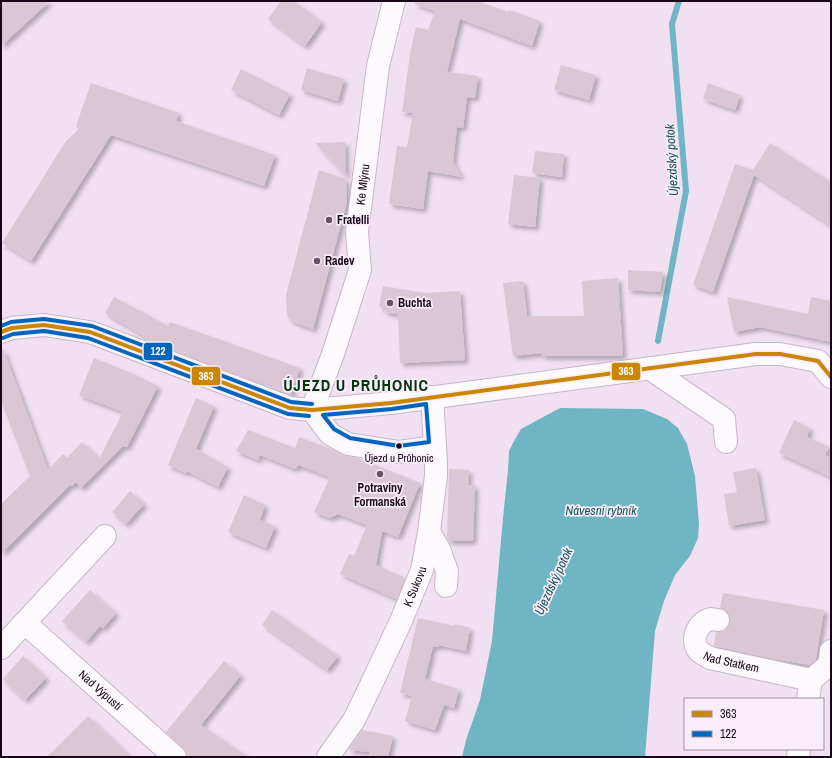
<svg xmlns="http://www.w3.org/2000/svg" width="832" height="758" font-family="'Archivo Narrow',sans-serif">
<style>
.water{fill:#6fb5c4}
.lines{fill:none;stroke-linecap:round;stroke-linejoin:round}
.stream{stroke:#6fb5c4;stroke-width:6}
.building{fill:#dbc6d4;filter:url(#shadow)}
.minor-casing{stroke:#c7b6c7;stroke-width:24}
.minor{stroke:#fdfafd;stroke-width:22}
.bus-1-casing{stroke:#f8edf8;stroke-width:7}
.bus-2-casing{stroke:#f8edf8;stroke-width:7}
.bus-1{stroke:#cb8605;stroke-width:4}
.bus-2{stroke:#0065bd;stroke-width:4}
.poi-dot{fill:#655365;stroke:#f8edf8;stroke-width:1.5}
.bus-dot{fill:#190719;stroke:#f8edf8;stroke-width:1.5}
.labels{text-anchor:middle;stroke-width:3.5;stroke-linejoin:round;paint-order:stroke}
.bus-label{font-size:11px;fill:#190719;stroke:#f8edf8}
.street-label{font-size:12px;fill:#190719;stroke:#f8edf8}
.poi-label{font-size:12px;font-weight:bold;fill:#190719;stroke:#f8edf8;text-anchor:start}
.water-label{font-size:13px;font-style:italic;fill:#17535b;stroke:#f8edf8}
.district-label{font-size:16px;font-weight:bold;letter-spacing:1px;fill:#043410;stroke:#f8edf8}
.line-badge{stroke:#f8edf8;stroke-width:1.5}
.badge-label{font-size:11px;text-anchor:middle;font-weight:bold;fill:#fff}
</style>
<defs>
<filter id="shadow"><feDropShadow dx="3.5" dy="3.5" stdDeviation="2" flood-color="#0004"/></filter>
</defs>
<rect width="100%" height="100%" fill="#f1e0f1"/>
<!-- water -->
<path class="water" d="M560,408L643,409L667,419L678,428L687,444L695,476L699,524L698,538L690,556L675,575L664,601L655,631L645,757H462L466,740L480,700L492,641L503,518L508,470L509,451L513,443L521,429Z"/>
<g class="lines">
<!-- stream -->
<path class="stream" d="M658,341L686,191L672,24L679,1"/>
</g>
<!-- building -->
<path class="building" d="M1,1H50L1,46Z
M281,1H293L322,22L305,46L268,19Z
M415,1H477L508,12L509,10L540,21L532,46L460,19L447,72L478,76L475,98L467,97L463,128L457,127L453,162L462,177L428,171L423,209L389,204L397,146L407,147L413,113L402,112L410,54L416,27L428,30L435,11L415,4Z
M561,65L596,75L589,100L554,90Z
M307,68L344,79L338,101L301,90Z
M241,69L290,94L279,115L231,90Z
M91,83L179,113L176,121L275,155L264,186L111,135L31,261L2,243L66,141L79,129L76,126Z
M708,83L740,95L735,110L703,99Z
M345,142L346,176L315,143Z
M770,143L831,182V226L754,175L713,292L693,285L735,164L753,170Z
M535,151L564,154L562,177L532,173Z
M319,170L346,179L347,202L313,329L296,323L289,319L287,314L286,295Z
M514,175L540,178L535,227L508,224Z
M628,270L663,272L660,292L628,290Z
M618,278L623,356H542V353L513,356L503,283L523,281L527,316H584L582,281Z
M383,286L424,293L460,291L461,306L465,360L400,363L398,314L385,312L384,308L379,307Z
M114,297L168,326L170,322L300,368L291,395L156,344L134,330L105,313Z
M727,297L808,314L811,297L831,301V342L760,327L734,332Z
M3,349L48,470L63,454L67,458L82,442L99,459L123,412L79,395L94,358L129,372L158,386L127,447L123,446L81,488L76,482L72,486L71,484L1,554V504L30,476L1,401V350Z
M196,398L214,406L196,449L228,467L218,487L187,471L186,473L168,465Z
M794,420L810,428L807,437L829,447L825,455L831,458V477L779,453Z
M248,430L295,448L299,437L331,449L342,455L358,458L420,483L398,537L382,531L376,565L405,578L397,599L340,574L349,554L354,556L367,525L338,514L330,518L314,512L330,477L298,465L296,469L260,455L258,460L236,451Z
M756,468L765,520L729,526L724,494L737,492L733,472Z
M449,469L469,470L468,485H475L473,541H449L447,538Z
M130,491L144,504L126,524L112,512Z
M244,495L265,505L260,520L275,526L266,548L228,532Z
M90,590L116,613L103,628L100,626L86,642L62,621Z
M723,593L824,610L816,659L809,665L774,659L714,646L716,632L724,631L728,627L730,621L729,614L725,610L720,608Z
M272,610L338,656L327,670L262,625Z
M418,618L454,626V624L470,628L466,651L439,645L438,647L433,646L425,679L459,689L454,708L444,705L435,730L405,721L412,696L400,693Z
M23,656L46,678L25,700L7,684V683L3,679Z
M224,661L241,675L201,725L248,757H193L166,732Z
M88,716L108,735L130,757H47Z
M362,730L393,736L388,757H369L370,752L349,750L350,747Z"/>
<g class="lines">
<defs>
<g id="minor">
<path d="M1,332L12,328L44,325L90,332L290,408L312,410L391,403L756,354H780L818,361L831,377"/>
<path d="M649,368L724,419L726,442"/>
<path id="s1" d="M312,410L333,354L360,270L357,232L378,66L394,1"/>
<path d="M312,410L330,434L348,444L399,452L435,447"/>
<path d="M429,532L439,549L447,571L446,586"/>
<path id="s2" d="M718,620C717,620 712,619 711,619C697,622 690,641 699,651C702,654 707,656 710,658L811,680"/>
<path id="s3" d="M25,623L175,757"/>
<path d="M1,648L105,536"/>
<path d="M808,699L811,680L829,665L831,651"/>
<path id="s4" d="M328,757L354,720L370,687L401,621L422,570L429,532L436,476V462L432,397"/>
<path d="M798,757L799,749"/>
</g>
</defs>
<!-- minor casing -->
<use href="#minor" class="minor-casing"/>
<!-- minor -->
<use href="#minor" class="minor"/>
<defs>
<path id="bus-1" d="M1,332L12,328L44,325L90,332L290,408L312,410L391,403L756,354H780L818,361L831,377"/>
<path id="bus-2" d="M1,326L11,322L44,319L92,326L291,402L312,404
M3,338L13,334L44,331L88,338L288,414L309,416
M426,404L429,442L399,446L350,438L334,429L323,415L392,409Z"/>
</defs>
<!-- bus-1 casing -->
<use href="#bus-1" class="bus-1-casing"/>
<!-- bus-2 casing -->
<use href="#bus-2" class="bus-2-casing"/>
<!-- bus-1 -->
<use href="#bus-1" class="bus-1"/>
<!-- bus-2 -->
<use href="#bus-2" class="bus-2"/>
</g>
<!-- markers -->
<g class="poi-dot">
<circle cx="329" cy="220" r="4"/>
<circle cx="317" cy="261" r="4"/>
<circle cx="390" cy="303" r="4"/>
<circle cx="380" cy="474" r="4"/>
</g>
<circle class="bus-dot" cx="399" cy="446" r="3.5"/>
<g class="labels">
<!-- bus labels -->
<g class="bus-label">
<text x="399" y="462">Újezd u Průhonic</text>
</g>
<!-- street labels -->
<g class="street-label">
<text dy="4" stroke="none"><textPath href="#s1" startOffset="234">Ke Mlýnu</textPath></text>
<text dy="4" stroke="none"><textPath href="#s4" startOffset="192">K Sukovu</textPath></text>
<text dy="4" stroke="none"><textPath href="#s2" startOffset="82">Nad Statkem</textPath></text>
<text dy="4" stroke="none"><textPath href="#s3" startOffset="101">Nad Výpustí</textPath></text>
</g>
<!-- poi labels -->
<g class="poi-label">
<text x="337" y="224">Fratelli</text>
<text x="325" y="265">Radev</text>
<text x="398" y="307">Buchta</text>
<text x="380" y="492" text-anchor="middle">Potraviny<tspan x="380" dy="14">Formanská</tspan></text>
</g>
<!-- water labels -->
<g class="water-label">
<text transform="translate(671 160) rotate(-93)" y="5">Újezdský potok</text>
<text x="601" y="515">Návesní rybník</text>
<text transform="translate(553 581) rotate(-65)" y="5">Újezdský potok</text>
</g>
<!-- district labels -->
<g class="district-label">
<text x="356" y="391">ÚJEZD U PRŮHONIC</text>
</g>
</g>
<g class="line-badge">
<rect x="143" y="342" width="30" height="19" rx="4" fill="#0065bd"/>
<rect x="611" y="362" width="30" height="19" rx="4" fill="#cb8605"/>
<rect x="191" y="366" width="30" height="20" rx="4" fill="#cb8605"/>
</g>
<g class="badge-label">
<text x="158" y="355">122</text>
<text x="626" y="375">363</text>
<text x="206" y="380">363</text>
</g>
<!-- border -->
<rect width="832" height="758" fill="none" stroke="#190719" stroke-width="4"/>
<!-- legend -->
<rect x="684" y="698" width="140" height="52" fill="#f8edf8" stroke="#9f919f"/>
<rect x="692" y="711" width="20" height="6" fill="#cb8605" stroke="#9f919f"/>
<text x="720" y="718" font-size="12" fill="#190719">363</text>
<rect x="692" y="731" width="20" height="6" fill="#0065bd" stroke="#9f919f"/>
<text x="720" y="738" font-size="12" fill="#190719">122</text>
</svg>
